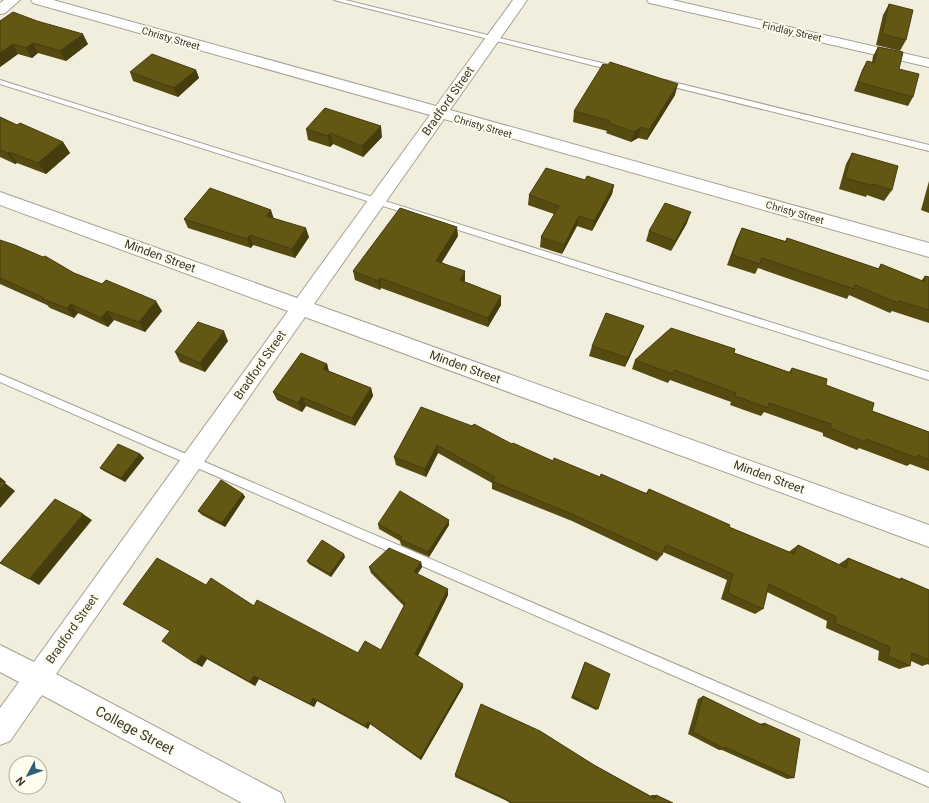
<svg xmlns="http://www.w3.org/2000/svg" width="929" height="803" font-family="Roboto,sans-serif">
<style>
.lines{fill:none;stroke-linecap:round;stroke-linejoin:round}
.lane-casing{stroke:#a5a293;stroke-width:2}
.street-casing{stroke:#a5a293;stroke-width:2}
.lane{fill:#fff;fill-rule:evenodd}
.street{fill:#fff;fill-rule:evenodd}
.wall{fill:#554b11}
.shaded-wall{fill:#453d0e}
.building{fill:#635714;stroke:#453d0e}
.labels{text-anchor:middle;stroke-width:4;stroke-linejoin:round;paint-order:stroke}
.far-street-label{font-size:10px;fill:#383731;stroke:#fefceb}
.street-label{font-size:12px;fill:#383731;stroke:#fefceb}
.near-street-label{font-size:14px;fill:#383731;stroke:#fefceb}
</style>
<rect width="100%" height="100%" fill="#f1eede"/>
<g class="lines">
<defs>
<path id="lane" d="M334,0H345L618,67L619,69L615,71Z
M0,80L929,372V380L0,84Z
M662,80H665L929,145V151L662,84Z
M0,374L929,773V787L0,382Z"/>
<path id="street" d="M4,0H20L5,13L0,14V3Z
M31,0H53L436,106L513,0H527L450,110L929,243V257L444,119L314,304L929,525V547L305,317L56,674L281,793L285,803H242L42,695L10,741L0,745V708L19,682L0,672V645L34,662L288,311L0,205V192L297,298L430,115L33,3Z
M647,0H672L929,59V67L654,4L649,3Z"/>
</defs>
<!-- lane casing -->
<use href="#lane" class="lane-casing"/>
<!-- street casing -->
<use href="#street" class="street-casing"/>
<!-- lane -->
<use href="#lane" class="lane"/>
<!-- street -->
<use href="#street" class="street"/>
</g>
<!-- wall -->
<path class="wall" d="M889,4L906,40L900,51L876,45L883,15Z
M0,21L88,44L66,61L38,53L32,58L18,54L0,67Z
M878,47L899,69L913,97L908,106L854,91L862,70L867,61L872,62L873,56Z
M196,70L199,78L178,97L133,81L130,72Z
M675,95L647,140L638,138L631,142L606,133L607,131L573,122L574,111Z
M0,117L17,125L63,142L70,153L46,174L17,163L15,164L0,157Z
M306,129L382,137L363,157L333,144L330,147L308,140Z
M852,153L892,190L884,201L867,195L866,197L839,189L846,164Z
M585,180L614,185L612,194L592,231L577,226L562,254L540,247L541,237L554,214L528,205L529,195Z
M929,181V213L921,210Z
M273,218L309,237L295,258L253,245L251,248L188,228L184,219Z
M687,223L671,251L646,241L649,231Z
M742,228L785,241L787,238L878,269L881,264L921,281L925,276L929,277V323L892,311L890,313L849,295L847,299L758,268L755,274L727,265L737,238Z
M458,236L442,262L465,280L464,282L501,296V305L488,327L381,288L380,290L355,280L353,271Z
M0,240L74,273L162,311L145,332L114,320L108,327L78,313L74,318L50,308L47,305L0,284Z
M644,326L640,335L625,367L589,356L592,346Z
M228,341L205,372L180,362L175,352Z
M734,353L789,372L792,368L826,385L872,411L929,432V471L910,464L907,466L859,448L857,450L823,436V433L764,412L761,416L730,405L731,402L670,380L668,383L632,369L635,360Z
M327,364L329,371L371,388L373,396L355,426L306,406L302,412L277,400L273,392Z
M421,407L553,461L646,493L649,489L729,527L789,552L790,551L798,545L838,565L839,564L848,558L899,579L901,578L929,590V665L928,664L922,666L911,661L910,666L899,669L878,660L879,651L826,628L827,621L767,592L763,609L755,614L721,599L727,580L663,552L662,555L657,561L572,521L492,489V483L438,453L426,477L396,465L394,457Z
M140,454L144,458L125,482L104,471L100,468Z
M243,494L245,497L225,527L202,515L198,511Z
M378,524L449,525L429,557L401,545L400,541L379,529Z
M345,557L331,577L309,564L307,561Z
M421,562L422,567L417,574L448,595L418,656L463,687L421,760L370,724L368,729L317,701L314,707L259,679L255,686L207,659L202,667L206,585L358,653L381,650L404,606L371,573L369,567Z
M585,662L598,709L596,710L571,698L584,664Z
M703,696L759,724L764,723L794,778L787,779L722,750H719L688,734L698,699Z
M594,765L651,796V795H656L673,803H510L505,800L455,777V775Z"/>
<!-- shaded-wall -->
<path class="shaded-wall" d="M83,34L88,44L66,61L60,51Z
M33,43L38,53L32,58L26,48Z
M13,44L18,54L0,67V53Z
M196,70L199,78L178,97L174,88Z
M678,84L675,95L647,140L649,130Z
M381,126L382,137L363,157L362,146Z
M641,127L638,138L631,142L634,132Z
M330,133L333,144L330,147L328,136Z
M63,142L70,153L46,174L38,163Z
M9,152L17,163L15,164L7,153Z
M614,185L612,194L592,231L594,221Z
M271,210L274,219L266,216Z
M691,212L687,223L671,251L675,241Z
M579,216L577,226L562,254L564,245Z
M457,227L458,236L437,270L436,261Z
M306,228L309,237L295,258L292,249Z
M250,235L253,245L251,248L247,239Z
M465,271V280L460,289V280Z
M380,278L381,288L380,290L378,281Z
M501,296V305L488,327V318Z
M156,301L162,311L145,332L139,322Z
M71,304L78,313L74,318L67,308Z
M107,311L114,320L108,327L101,318Z
M644,326L640,335L625,367L628,358Z
M224,331L228,341L205,372L200,363Z
M327,364L329,373L323,369Z
M371,388L373,396L355,426L352,418Z
M302,397L306,406L302,412L298,403Z
M437,445L438,453L426,477L425,469Z
M140,454L144,458L125,482L121,478Z
M0,477L6,482L5,483L15,491L0,508Z
M243,494L245,497L225,527L222,523Z
M83,514L92,520L39,585L29,579Z
M449,520V525L429,557L428,552Z
M344,554L345,557L331,577L330,574Z
M421,562L422,567L415,578L414,572Z
M448,589V595L417,658L415,654Z
M201,655L207,659L202,667L195,663Z
M254,676L259,679L255,686L250,682Z
M463,684V687L421,760L420,758Z
M313,698L317,701L314,707L310,704Z
M368,722L370,724L368,729L365,726Z"/>
<!-- building -->
<path class="building" d="M889,4L913,10L906,40L882,34Z
M13,12L37,21L83,34L60,51L33,43L26,48L13,44L0,53V21Z
M878,47L903,52L899,69L919,74L913,97L858,82L867,61L874,63Z
M152,54L196,70L174,88L130,72Z
M610,62L678,84L649,130L641,127L634,132L609,123L610,121L574,111L603,64L608,65Z
M325,108L381,126L362,146L330,133L328,136L306,129Z
M0,117L17,125L20,123L63,142L38,163L9,152L7,153L0,150Z
M852,153L898,166L892,190L873,184V186L845,178Z
M546,168L585,180L587,176L614,185L594,221L579,216L564,245L541,237L559,206L529,195Z
M210,188L271,210L266,216L306,228L292,249L250,235L247,239L184,219Z
M665,203L691,212L675,241L649,231Z
M400,208L457,227L436,261L465,271L460,280L501,296L488,318L380,278L378,281L353,271Z
M742,228L786,242L787,238L879,269L881,264L925,282V276L929,277V310L899,301L898,303L855,285L854,289L762,258L760,264L732,255Z
M0,240L15,245L43,257L45,256L74,273L102,284L106,280L156,301L139,322L107,311L101,318L71,304L67,308L42,299L44,298L0,278Z
M606,313L644,326L628,358L592,346Z
M198,322L224,331L200,363L175,352Z
M671,328L735,349L734,353L791,373L792,368L827,379L826,385L874,403L872,411L929,432V460L918,455L917,458L866,439L865,442L830,428L831,424L769,403L768,408L735,396L736,393L674,370L673,374L635,360Z
M301,353L327,364L323,369L371,388L352,418L302,397L298,403L273,392Z
M421,407L472,426L474,424L512,444L513,443L553,461L554,458L600,477L601,474L647,494L649,489L730,525L729,527L794,554L798,545L846,568L848,558L901,580V578L929,590V660L912,653L910,666L888,656L890,647L835,623L836,617L769,584L763,609L728,593L733,574L666,545L662,555L574,515L492,481L495,477L437,445L425,469L394,457Z
M118,444L140,454L121,478L100,468Z
M221,480L243,494L222,523L198,511Z
M0,481L5,483L0,489Z
M400,491L449,520L428,552L400,539L402,537L378,524Z
M55,499L83,514L29,579L0,563Z
M322,540L344,554L330,574L307,561Z
M389,548L421,562L414,572L448,589L415,654L463,684L420,758L368,722L365,726L313,698L310,704L254,676L250,682L201,655L195,663L162,641L170,631L123,604L157,558L206,585L211,578L254,606L257,600L358,653L365,641L381,650L405,604L369,567Z
M585,662L610,674L598,709L573,696Z
M703,696L764,726V723L800,739L794,778L725,747V749L693,732Z
M481,704L540,731L594,765L655,799L656,795L673,803H512L506,799L455,775Z"/>
<g class="labels">
<!-- far-street labels -->
<g class="far-street-label">
<text transform="translate(792 31) rotate(13)" y="4">Findlay Street</text>
<text transform="translate(171 38) rotate(16)" y="4">Christy Street</text>
<text transform="translate(483 126) rotate(16)" y="4">Christy Street</text>
<text transform="translate(795 212) rotate(16)" y="4">Christy Street</text>
</g>
<!-- street labels -->
<g class="street-label">
<text transform="translate(448 101) rotate(-55)" y="4">Bradford Street</text>
<text transform="translate(160 256) rotate(20)" y="4">Minden Street</text>
<text transform="translate(260 365) rotate(-55)" y="4">Bradford Street</text>
<text transform="translate(465 367) rotate(20)" y="4">Minden Street</text>
<text transform="translate(769 477) rotate(20)" y="4">Minden Street</text>
<text transform="translate(72 629) rotate(-55)" y="4">Bradford Street</text>
</g>
<!-- near-street labels -->
<g class="near-street-label">
<text transform="translate(135 730) rotate(28)" y="5">College Street</text>
</g>
</g>
<!-- north arrow -->
<g transform="translate(28 775) rotate(229)"><circle r="19" fill="#fefceb" stroke="#afada1"/>
<path d="M0-3L7 15L0 10L-7 15Z" fill="#2f5e7c"/>
<text y="-6" font-size="11" font-weight="bold" text-anchor="middle" fill="#383731">N</text>
</g>
</svg>
